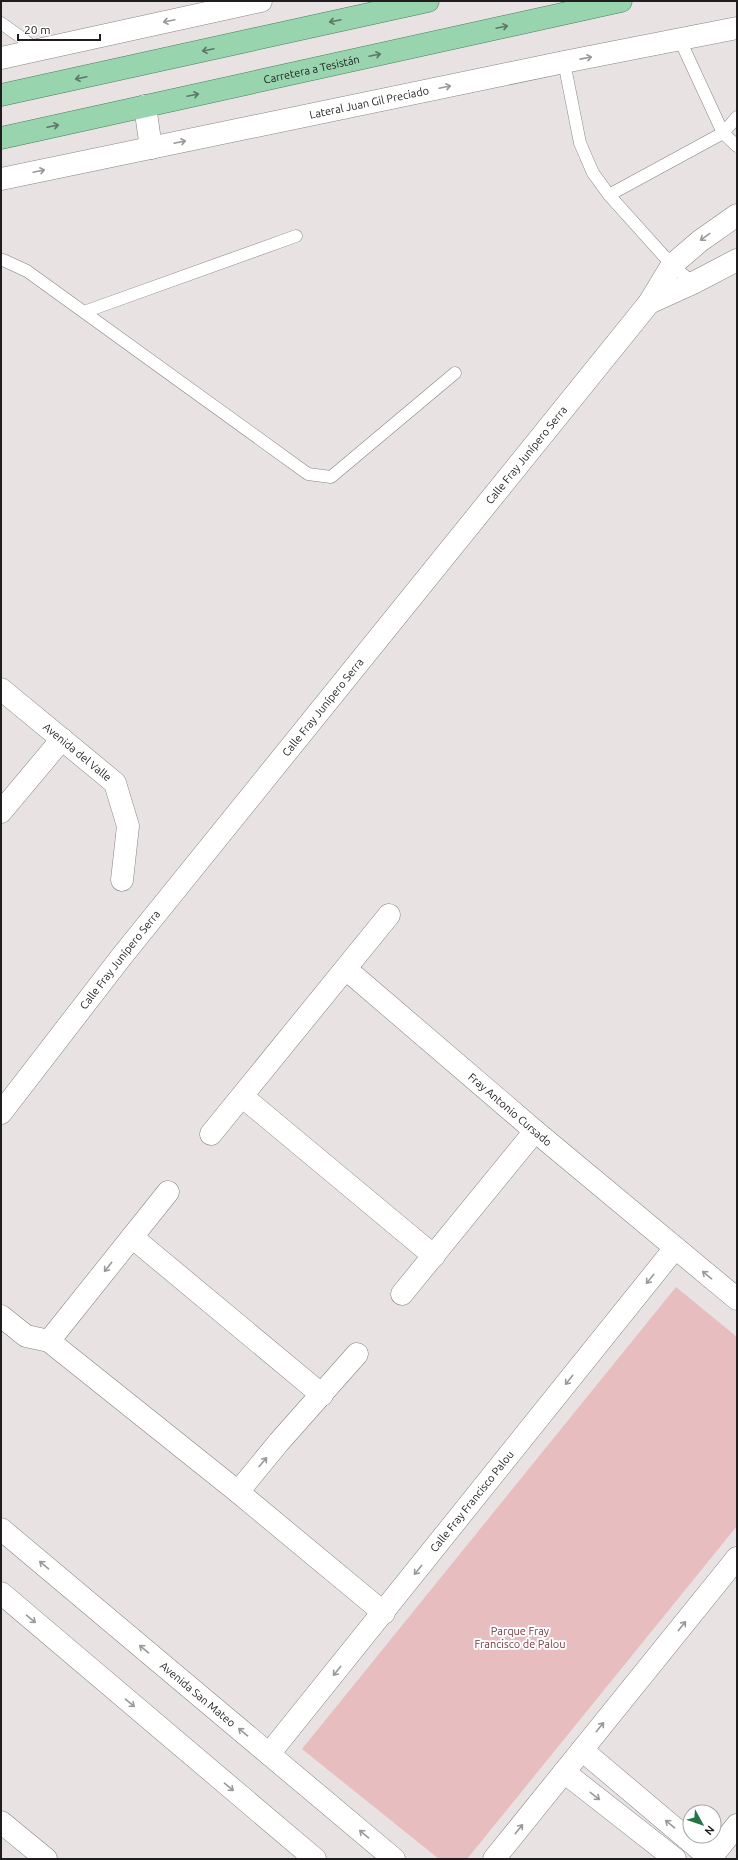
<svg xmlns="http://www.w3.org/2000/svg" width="738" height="1860" font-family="Ubuntu,sans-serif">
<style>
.green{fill:#e8bdbf}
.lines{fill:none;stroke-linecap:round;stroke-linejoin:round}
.lane-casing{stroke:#898383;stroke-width:13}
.street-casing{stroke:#898383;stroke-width:23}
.secondary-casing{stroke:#898383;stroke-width:23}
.primary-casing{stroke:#418158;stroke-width:23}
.lane{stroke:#fff;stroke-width:12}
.street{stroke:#fff;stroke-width:22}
.secondary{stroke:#fff;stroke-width:22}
.primary{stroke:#98d4ae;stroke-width:22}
.oneway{stroke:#9a9999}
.oneway2{stroke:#5c7866}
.labels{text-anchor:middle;stroke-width:4;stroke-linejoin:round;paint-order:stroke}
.street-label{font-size:11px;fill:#1f1d1d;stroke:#fff}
.park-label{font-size:11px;fill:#7b373e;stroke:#fff}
</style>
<rect width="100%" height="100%" fill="#e9e2e2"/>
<!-- green -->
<path class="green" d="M676,1287L737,1337V1526L467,1859H439L302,1749Z"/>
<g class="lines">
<defs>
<path id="lane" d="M1,23L22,38L36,50
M680,40L723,133L737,146
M564,62L580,143L593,173L609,195L672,265L693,283
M609,195L723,133L737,117
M1,260H3L27,271L308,474L331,477L455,373
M84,312L296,236"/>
<g id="street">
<path id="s1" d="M1,689L115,783L128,826L122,880"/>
<path d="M1,812L62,739"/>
<path id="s2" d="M346,969L535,1131L737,1299"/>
<path d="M243,1097L434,1256"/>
<path d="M211,1134L389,915"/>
<path d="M132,1237L322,1395"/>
<path d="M402,1294L535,1131"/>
<path d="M1,1316L26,1336L49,1341L238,1492L384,1613"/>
<path d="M49,1341L168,1192"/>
<path d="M238,1492L279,1442L357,1354"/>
<path d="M582,1750L710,1858"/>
<path id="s3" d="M269,1754L675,1248"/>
<path d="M564,1772L675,1859"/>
<path d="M1,1822L46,1859"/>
<path d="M494,1859L737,1558"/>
<path d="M710,1859L737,1825"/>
</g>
<g id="secondary">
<path d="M1,58L261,1"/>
<path d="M145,106L151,148"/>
<path id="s4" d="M1,179L564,62L737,28"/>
<path d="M649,303L693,283L737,260"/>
<path id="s5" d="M1,1113L122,956L649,303L672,265L700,241L737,215"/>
<path id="s6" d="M1,1529L394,1859"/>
<path d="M1,1593L315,1859"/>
</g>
<g id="primary">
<path d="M1,95L428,1"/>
<path id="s7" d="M1,138L621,1"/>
</g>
</defs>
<!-- lane casing -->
<use href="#lane" class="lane-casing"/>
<!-- street casing -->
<use href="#street" class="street-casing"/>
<!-- secondary casing -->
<use href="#secondary" class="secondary-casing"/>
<!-- primary casing -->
<use href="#primary" class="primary-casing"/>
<!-- lane -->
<use href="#lane" class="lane"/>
<!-- street -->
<use href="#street" class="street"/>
<!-- secondary -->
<use href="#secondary" class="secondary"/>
<!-- primary -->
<use href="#primary" class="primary"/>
</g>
<!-- one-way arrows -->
<defs><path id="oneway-shaft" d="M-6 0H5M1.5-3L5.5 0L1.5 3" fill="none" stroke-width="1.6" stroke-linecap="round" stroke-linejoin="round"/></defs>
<g class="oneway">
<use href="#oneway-shaft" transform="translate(169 21) rotate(168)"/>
<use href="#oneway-shaft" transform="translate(586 58) rotate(-11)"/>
<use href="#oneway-shaft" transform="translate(445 87) rotate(-12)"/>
<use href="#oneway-shaft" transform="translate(180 142) rotate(-12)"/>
<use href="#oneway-shaft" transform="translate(39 171) rotate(-12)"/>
<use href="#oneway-shaft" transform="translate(705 237) rotate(144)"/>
<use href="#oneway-shaft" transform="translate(108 1267) rotate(128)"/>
<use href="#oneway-shaft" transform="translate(707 1275) rotate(-141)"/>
<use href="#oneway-shaft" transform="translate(650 1279) rotate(129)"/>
<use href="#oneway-shaft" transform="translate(569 1380) rotate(129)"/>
<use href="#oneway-shaft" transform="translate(263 1462) rotate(-50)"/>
<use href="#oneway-shaft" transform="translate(44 1565) rotate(-140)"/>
<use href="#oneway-shaft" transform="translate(418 1570) rotate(129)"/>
<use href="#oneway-shaft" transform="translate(31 1619) rotate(40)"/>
<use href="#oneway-shaft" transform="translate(682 1626) rotate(-51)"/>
<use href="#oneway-shaft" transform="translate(144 1649) rotate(-140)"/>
<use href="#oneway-shaft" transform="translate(337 1671) rotate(129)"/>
<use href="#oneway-shaft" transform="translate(130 1703) rotate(40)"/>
<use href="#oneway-shaft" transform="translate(600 1727) rotate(-51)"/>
<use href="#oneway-shaft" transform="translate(243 1732) rotate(-140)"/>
<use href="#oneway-shaft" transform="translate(229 1787) rotate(40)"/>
<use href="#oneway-shaft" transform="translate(595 1796) rotate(38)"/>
<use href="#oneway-shaft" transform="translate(670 1824) rotate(-140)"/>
<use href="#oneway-shaft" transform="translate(519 1829) rotate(-51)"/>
<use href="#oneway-shaft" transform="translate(364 1834) rotate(-140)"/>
</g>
<g class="oneway2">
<use href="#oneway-shaft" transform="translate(335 21) rotate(168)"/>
<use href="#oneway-shaft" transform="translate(502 27) rotate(-12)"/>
<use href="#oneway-shaft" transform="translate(208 50) rotate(168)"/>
<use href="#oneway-shaft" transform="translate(375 55) rotate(-12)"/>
<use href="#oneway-shaft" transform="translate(81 78) rotate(168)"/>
<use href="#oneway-shaft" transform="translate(193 95) rotate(-12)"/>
<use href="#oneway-shaft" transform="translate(53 126) rotate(-12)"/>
</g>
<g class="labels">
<!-- street labels -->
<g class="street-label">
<text dy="4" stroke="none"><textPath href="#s7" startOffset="318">Carretera a Tesistán</textPath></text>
<text dy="4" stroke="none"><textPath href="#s4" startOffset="376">Lateral Juan Gil Preciado</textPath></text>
<text dy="4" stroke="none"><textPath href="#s5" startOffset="842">Calle Fray Junípero Serra</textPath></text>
<text dy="4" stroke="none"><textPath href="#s5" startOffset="518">Calle Fray Junípero Serra</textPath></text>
<text dy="4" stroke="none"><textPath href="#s1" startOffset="99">Avenida del Valle</textPath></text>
<text dy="4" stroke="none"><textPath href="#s5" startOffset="194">Calle Fray Junípero Serra</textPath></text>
<text dy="4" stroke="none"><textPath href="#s2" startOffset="216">Fray Antonio Cursado</textPath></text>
<text dy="4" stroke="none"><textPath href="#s3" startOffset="324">Calle Fray Francisco Palou</textPath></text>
<text dy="4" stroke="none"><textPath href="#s6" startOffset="257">Avenida San Mateo</textPath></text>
</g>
<!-- park labels -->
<g class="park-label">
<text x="520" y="1635">Parque Fray<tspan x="520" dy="13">Francisco de Palou</tspan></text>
</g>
</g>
<!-- border -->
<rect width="738" height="1860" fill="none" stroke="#1f1d1d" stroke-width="4"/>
<!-- north arrow -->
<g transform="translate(702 1824) rotate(130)"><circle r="19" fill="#ffffff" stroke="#a5a5a5"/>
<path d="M0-3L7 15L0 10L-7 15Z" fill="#257646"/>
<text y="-6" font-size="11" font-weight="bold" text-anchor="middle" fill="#1f1d1d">N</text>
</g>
<!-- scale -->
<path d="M18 34v6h82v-6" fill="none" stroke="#1f1d1d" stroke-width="2"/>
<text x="24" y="34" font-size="12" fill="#1f1d1d" stroke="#ffffff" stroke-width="3" paint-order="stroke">20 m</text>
</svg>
